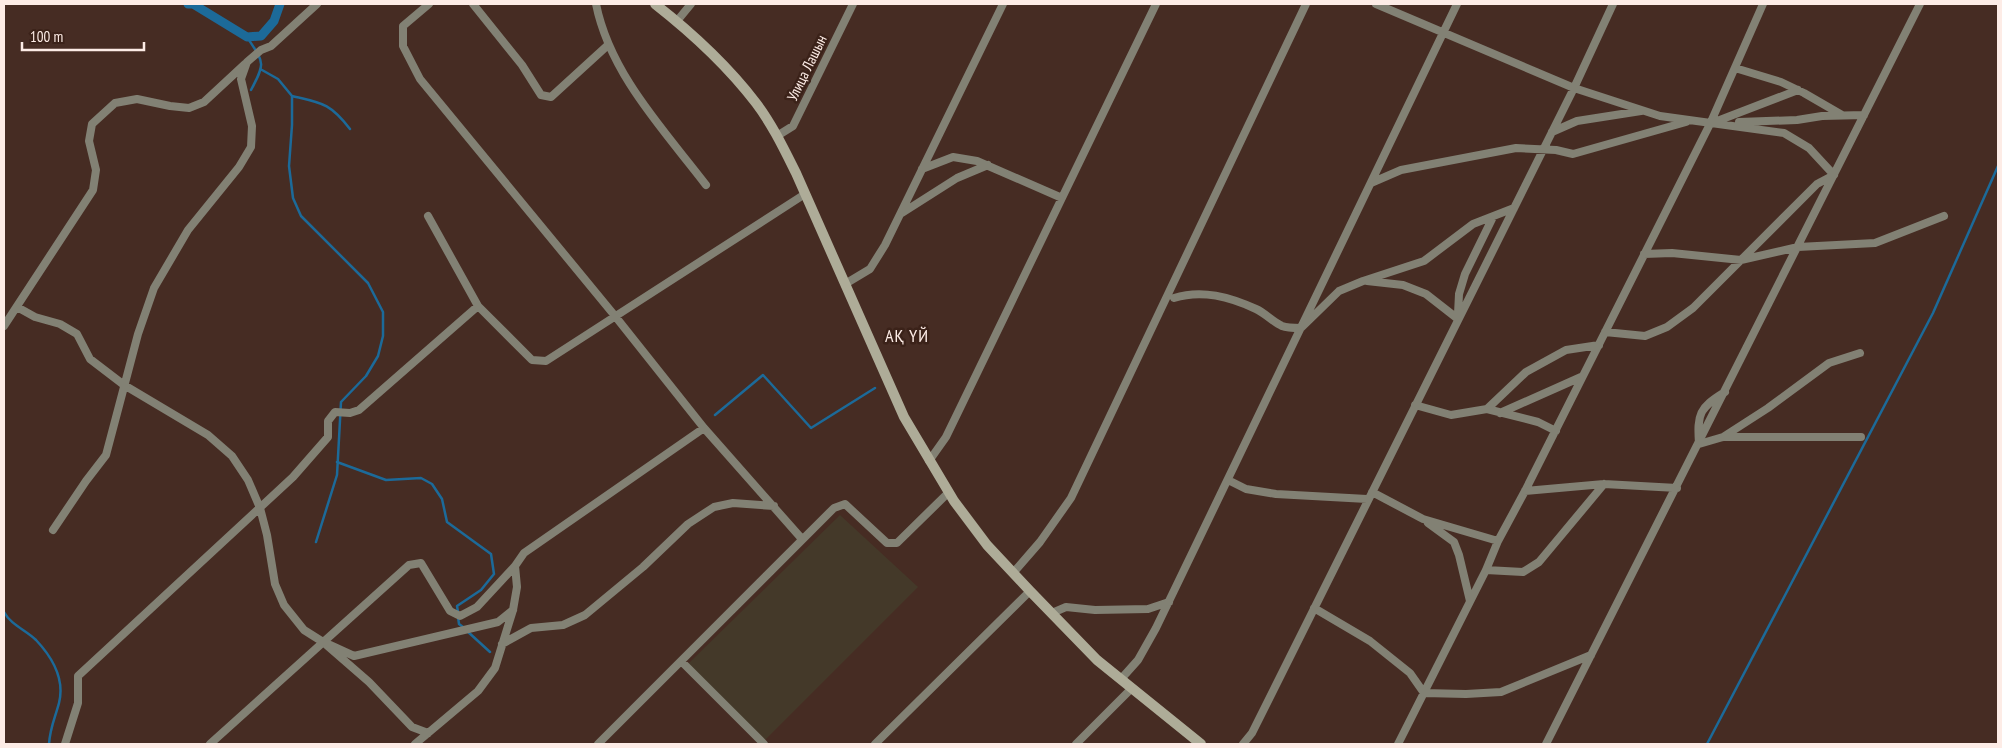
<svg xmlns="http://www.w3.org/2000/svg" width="2002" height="748" font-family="'PT Sans Narrow',sans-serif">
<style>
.commercial{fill:#443929}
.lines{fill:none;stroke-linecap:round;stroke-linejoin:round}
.stream{stroke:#1c6a99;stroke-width:2.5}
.canal{stroke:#1c6a99;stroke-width:9}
.street{stroke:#828174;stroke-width:8}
.secondary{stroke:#aeac98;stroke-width:10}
.labels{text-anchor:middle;stroke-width:5;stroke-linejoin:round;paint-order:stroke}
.street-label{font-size:15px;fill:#fdece6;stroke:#3b2219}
.quarter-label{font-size:18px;letter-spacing:1px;fill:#fdece6;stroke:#3b2219}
</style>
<rect width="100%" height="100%" fill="#462c23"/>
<!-- commercial -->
<path class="commercial" d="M840,515L918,587L765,740L688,664Z"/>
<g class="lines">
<!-- stream -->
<path class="stream" d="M247,37C264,63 266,62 251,90
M262,70L278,79L292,96V125L289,166L293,198L301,216L368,283L383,312V336L378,356L366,376L341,402L337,475L316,542
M292,96C322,103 330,103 350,129
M715,415L763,375L811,428L875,388
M337,462L386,480L421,478L432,484L442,499L447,522L491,554L494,574L481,590L457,606L458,612
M4,612C11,625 26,630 36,640C52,657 65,679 59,703C55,718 50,728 49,744
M458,617L459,624L463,627
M467,631L490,652
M1707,744L1933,313L1998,166"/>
<!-- canal -->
<path class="canal" d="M188,4H193L247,37L261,36L274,21L280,4"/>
<!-- street -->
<path class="street" d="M429,4L403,26V46L420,79L615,316L704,428L802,539
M473,4L522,65L541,95L551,97L608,45
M596,4C610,74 664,130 706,185
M1376,4L1574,88L1660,116L1784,133L1809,148L1834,175L1817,184L1693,308L1667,327L1645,336L1605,332
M677,21L691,4
M1735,68L1781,82L1804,93L1842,115
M1739,122L1797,120L1822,116L1864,115
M1712,123L1798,90
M1552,132L1577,121L1641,111
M777,136L793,126L853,4
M922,169L953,157L977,161L1062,198
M1371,183L1401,170L1516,148L1556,150L1573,154L1686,122
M902,213L957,178L988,165
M428,216L478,306L532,360L546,361L805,194
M1644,254L1672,253L1741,260L1798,247L1875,243L1944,216
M1367,281L1403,285L1426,294L1458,319
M845,284L870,269L885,245L1003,4
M1174,298C1202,289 1230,297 1256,309C1265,313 1273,322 1282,326C1287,328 1295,328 1301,328L1339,291L1363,281L1424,261L1473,224L1514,208
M17,307L35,317L60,324L77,334L90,359L124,385L208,435L232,456L248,480L260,508L267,535L275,584L284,605L304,630L323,642L369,682L412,727L428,733
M1458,314L1459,294L1465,274L1493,217
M4,326L93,190L96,170L89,141L92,124L115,103L137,99L170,106L189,108L204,102L245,64
M1725,392C1699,408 1697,414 1699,444L1723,437H1861
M1415,405L1451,415L1487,409L1526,372L1566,350L1599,345
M1487,409L1538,422L1556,431
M1500,413L1581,377
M1723,437L1768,408L1829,363L1860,353
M929,461L946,437L1156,4
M1228,480L1246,489L1276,494L1367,499
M1525,491L1604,484L1677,488
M1372,492L1423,519L1498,541
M1428,523L1454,542L1459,555L1470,601
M53,530L86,481L106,455L138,334L154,288L188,230L239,167L251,147L252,126L241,79L247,62L261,50L271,46L317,4
M1486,570L1523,572L1539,562L1604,484
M1013,573L1040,542L1071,498L1306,4
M1314,608L1370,641L1410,673L1424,693L1466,694L1501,692L1591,655
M1052,613L1066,607L1095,610L1148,609L1169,602
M502,644L531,628L563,625L585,615L643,567L688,524L714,507L733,503L774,506
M330,645L354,656L498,622L513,610
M681,661L764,744
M1121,679L1138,660L1156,628L1457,4
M65,744L78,703V676L293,477L328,437V421L335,412L350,413L359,410L478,306
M210,744L409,565L421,563L450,611L460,616L477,607L515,566
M415,744L478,691L495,668L513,610L517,587L515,566L524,553L704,428
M598,744L834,508L845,504L887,543H897L949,492
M875,744L1030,591
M1076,744L1132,688
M1243,744L1252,733L1574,88L1613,4
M1398,744L1486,570L1498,541L1525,491L1710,124L1763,4
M1546,744L1920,4"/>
<!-- secondary -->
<path class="secondary" d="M655,4C692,33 727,65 756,103C772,124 784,149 796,173L904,417L954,501L987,545L1030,591L1097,660L1201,744"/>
</g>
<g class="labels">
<!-- street labels -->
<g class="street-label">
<text transform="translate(807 68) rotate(-64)" y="5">Улица Лашын</text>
</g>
<!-- quarter labels -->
<g class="quarter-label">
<text x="907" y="342">АҚ ҮЙ</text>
</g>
</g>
<!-- border -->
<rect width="2002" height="748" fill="none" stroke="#fdece6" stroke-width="10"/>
<!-- scale -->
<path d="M22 42v8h122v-8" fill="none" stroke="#fdece6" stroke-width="2.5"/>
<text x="30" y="42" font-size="15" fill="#fdece6" stroke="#3b2219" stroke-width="4" paint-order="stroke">100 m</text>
</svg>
